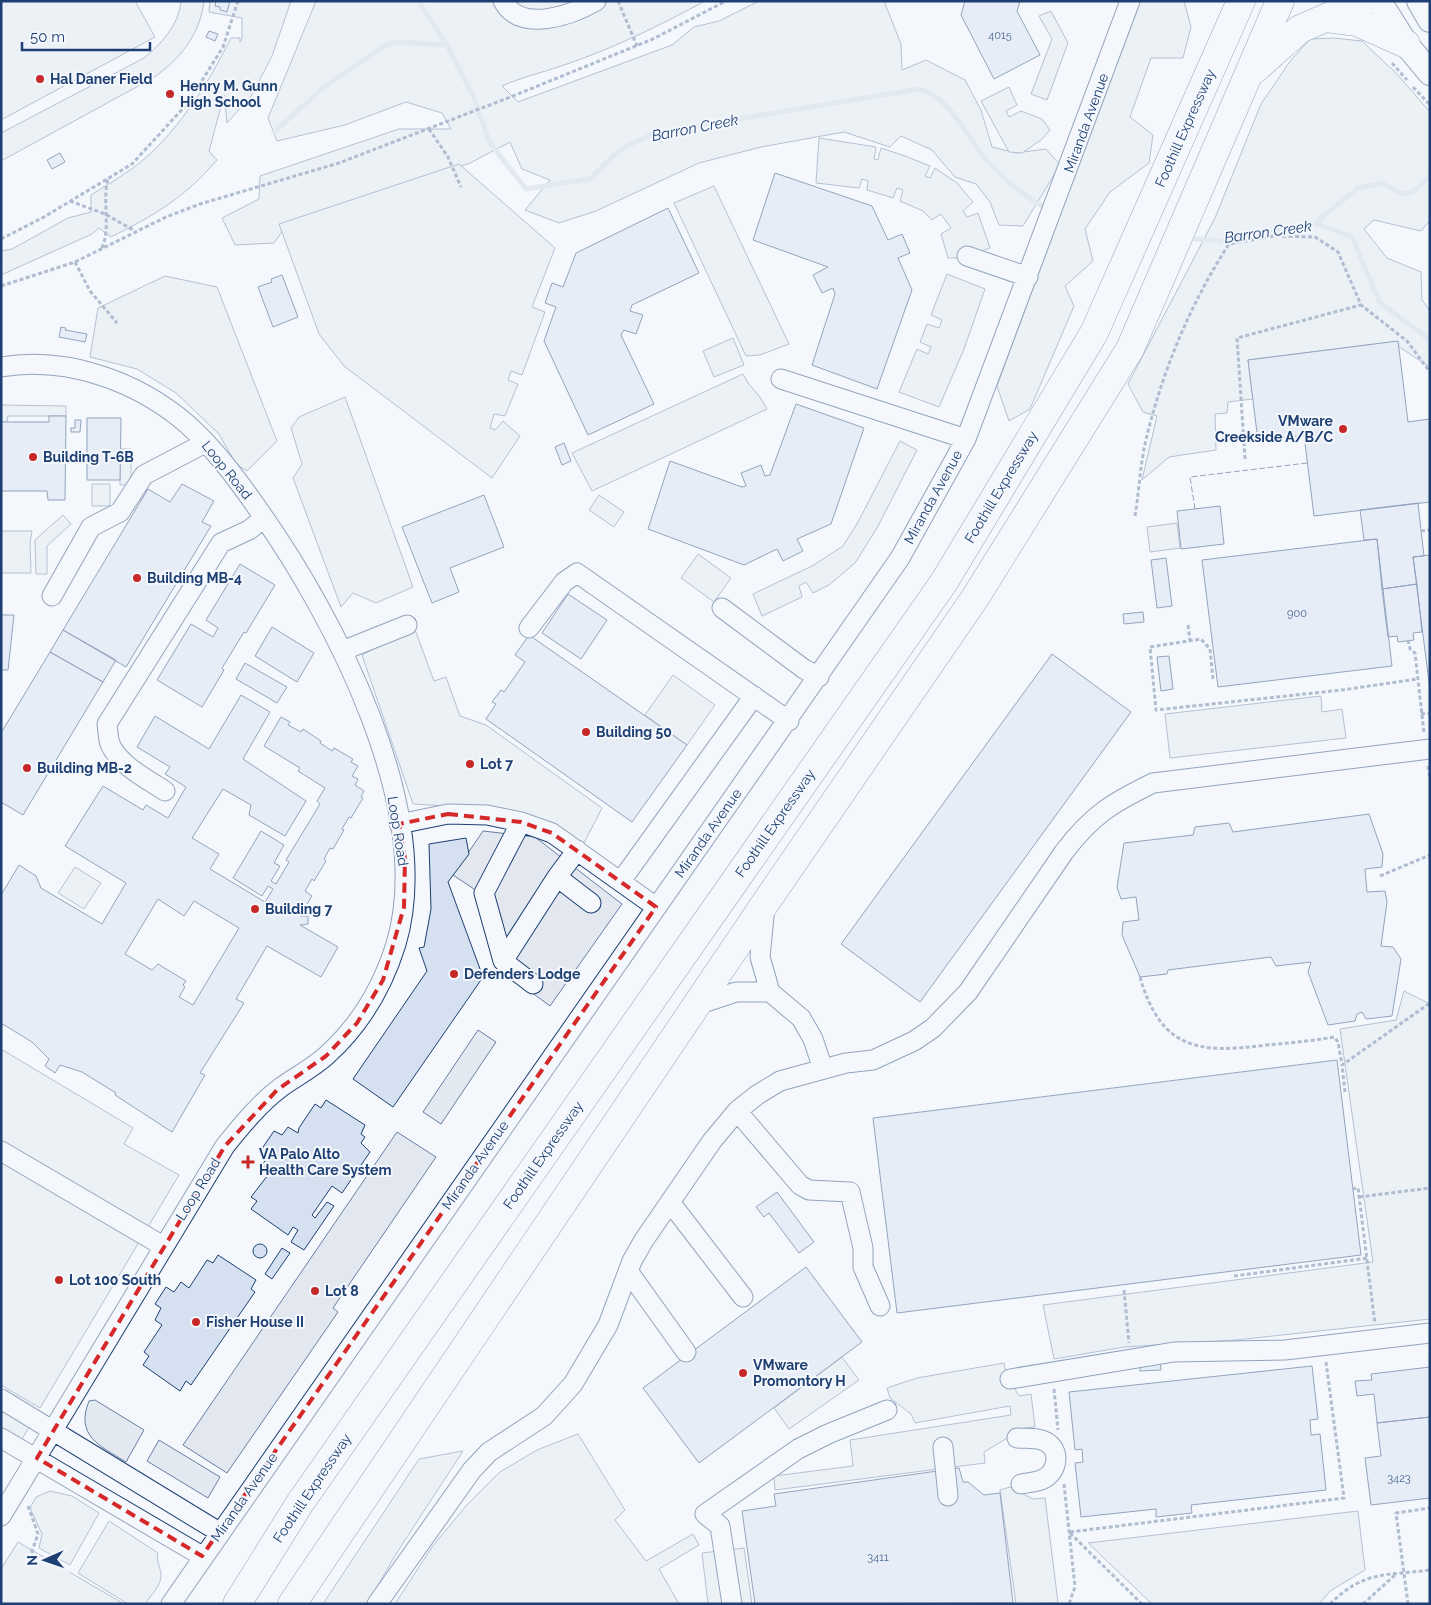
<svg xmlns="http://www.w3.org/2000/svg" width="1431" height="1605" font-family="Raleway,sans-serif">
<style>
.green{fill:#e3e9f0;stroke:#687fa3}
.parking{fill:#e3e8f0;stroke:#687fa3}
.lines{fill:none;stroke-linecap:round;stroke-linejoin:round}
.stream{stroke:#cfd7e4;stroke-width:5}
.building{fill:#d5e0f0;stroke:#1d3f73;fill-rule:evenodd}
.minor-casing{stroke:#1d3f73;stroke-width:21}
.major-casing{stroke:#1d3f73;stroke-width:26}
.highway-casing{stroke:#1d3f73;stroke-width:29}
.path{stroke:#5e769c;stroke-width:3;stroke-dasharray:4 2.5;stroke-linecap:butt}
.minor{stroke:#f4f7fb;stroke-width:19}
.major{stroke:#f4f7fb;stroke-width:24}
.highway{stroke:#f4f7fb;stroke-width:28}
.fence{stroke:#1d3f73;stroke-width:1;stroke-dasharray:6 2.5;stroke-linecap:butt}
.marked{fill:none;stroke:#d62828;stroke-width:4;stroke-dasharray:10 6;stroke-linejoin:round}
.poi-dot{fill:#c62828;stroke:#f4f7fb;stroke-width:2}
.labels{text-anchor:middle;stroke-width:4;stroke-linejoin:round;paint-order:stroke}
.number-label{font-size:11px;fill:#4b6792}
.poi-label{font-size:14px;font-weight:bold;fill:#1d3f73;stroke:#f4f7fb;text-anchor:start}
.street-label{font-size:14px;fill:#1d3f73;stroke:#f4f7fb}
.water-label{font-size:15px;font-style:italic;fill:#1d3f73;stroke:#f4f7fb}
</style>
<rect width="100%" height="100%" fill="#f4f7fb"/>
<!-- green -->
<path class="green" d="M1,1H135L155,37L1,120Z
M181,1H204C200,35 180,59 153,78L1,161V133L144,58C161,44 179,25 181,1Z
M210,1H291L272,56L252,95L227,123L224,95L209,151L217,160C184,198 155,215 111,237L99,228L92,234L1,275V251L12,249L68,218L91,212V195C105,186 119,178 133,168C174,138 208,84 231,38H240V42L242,38V18L209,12Z
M316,1H705C659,26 610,50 561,66C541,73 522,77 502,86L518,102L672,45L694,27L719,21L759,1H884L901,44L902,70L926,60L965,80L981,110L992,147L1016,153L1046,149L1060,165L1023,226L999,225L990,202L976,184L955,177L932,150L901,136L890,147L844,132L761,147L699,163L596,211L559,223L525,210L550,180L522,169L510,142L470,163L286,226L274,243L235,245L222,218L259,199L260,176L399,129H451L442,113L406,102L345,125L277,141L268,118Z
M1139,1H1184L1191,27L1183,58H1151L1130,117L1153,135L1149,163L1110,192L1085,229L1093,261L1065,286L1074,306L1030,409L1009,421L997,386Z
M1333,38L1362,41L1397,74L1430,112V220L1421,231L1374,220L1364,229L1387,258L1421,272L1422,300L1430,311V364L1428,366L1392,342L1248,360L1253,399L1228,402L1227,413L1215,414L1216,450L1169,457L1142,480L1157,416L1143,412L1128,384L1215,218L1261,104L1291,60L1310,39Z
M733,338L744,365L714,377L703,351Z
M1,405L66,406V416H8L7,422H1Z
M1177,523L1180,548L1150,552L1147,527Z
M1,531H32L30,543L31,573H1Z
M75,867L101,883L84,909L58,893Z
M1404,991L1430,1004V1319L1236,1340L1124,1347L1054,1359L1043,1305L1373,1262L1340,1029L1396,1020Z
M478,1030L496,1042L441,1124L423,1112Z
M95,1400L144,1430L126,1462C100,1446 75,1436 89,1401Z
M1,1410L29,1427L21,1441L1,1430Z
M159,1440L220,1477L208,1498L147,1461Z
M463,1451L396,1554L367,1604H323L419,1459Z
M50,1491L72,1496L99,1513L70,1565L39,1548L42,1534L30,1508L36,1497Z
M1358,1511L1365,1570L1330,1591L1319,1604H1152L1088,1543Z
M109,1521L158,1553C156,1561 160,1566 161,1574C162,1585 151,1595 145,1604H128L78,1573Z"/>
<!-- parking -->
<path class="parking" d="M1051,11L1068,43L1047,100L1031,94L1052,39L1039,16Z
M1009,87L1017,105L1006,111L1009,117L1021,111L1042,119L1050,130L1041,140L1022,153L1009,152L981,101Z
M819,138L876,147L874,159L878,160L881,148L905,156L930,166L925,176L930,178L935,168L957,183L973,202L963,211L967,217L978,213L990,248L959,258H948L941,234L951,228L941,214L932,220L923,211L900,201L903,190L897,188L893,198L867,190L868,181L862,179L859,188L816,183Z
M459,164L555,248L532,307L545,312L522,375L511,371L508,380L518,384L505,416L494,414L490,428L495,430L503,421L520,436L492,478L344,366L319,334L279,224Z
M714,186L789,344L760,355L746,356L674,203Z
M947,274L985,289L964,349L939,407L899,392L917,349L928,354L931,347L920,342L927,324L939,328L942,320L931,315Z
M165,276L217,287L277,441L247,471L236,464L219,434L176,393L137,369L90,357L98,308Z
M743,374L748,383L760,397L767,409L592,491L572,453Z
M345,397L413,587L376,603L353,593L341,607L293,478L302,464L291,428L299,417Z
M900,441L917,450L877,528L855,563L829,585L813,593L806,582L799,586L802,597L762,616L753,594L812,566L843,546L858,522Z
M120,449H131V485H120Z
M92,484H110V506H92Z
M599,495L624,512L614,527L589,510Z
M63,515L71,524L47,546V574H36L35,540Z
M698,554L731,578L714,602L681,578Z
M414,627L434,681L446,677L460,716L486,725L602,808L583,845L481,808L413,804L362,655Z
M673,675L715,705L687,745L645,715Z
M1321,696L1322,712L1342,709L1346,738L1170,758L1165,714Z
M483,831L535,837L622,904L550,1006L504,972L474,889L453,875Z
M1,1049L133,1128L124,1144L179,1175L40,1408L1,1385Z
M397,1132L436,1157L333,1308L338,1312L227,1473L183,1445Z
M842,1357L859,1380L789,1429L774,1408Z
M1004,1363L1006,1374L1019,1396L1031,1394L1035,1427L1024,1428L984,1452L985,1463L775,1490L774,1476L853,1466L850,1440L1011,1415L1010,1406L915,1423L911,1414L890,1398L887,1388L917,1378Z
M578,1434L625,1510L615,1520L646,1561L693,1534L699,1545L659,1569L679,1604H395L432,1547L465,1507L500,1472L537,1450Z
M1010,1487L1033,1499L1045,1498L1058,1603L1016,1604L1000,1490Z
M18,1542L124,1604H1V1569Z
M744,1548L752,1604H708L702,1553Z"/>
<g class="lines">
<!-- stream -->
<path class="stream" d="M418,1L447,45L473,96L490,143L526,189L590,179L612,157L625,147L655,133L920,89C952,99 964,134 985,158C1002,177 1022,196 1045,207
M274,132L322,89L384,46L395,42L447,45
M1315,223L1358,188L1382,183L1401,193H1412L1430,176
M1196,239L1221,241L1236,239L1315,223L1352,237L1380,303L1424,335L1430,344"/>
</g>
<!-- building -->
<path class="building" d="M216,1H230L227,12L220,10V7L215,6Z
M965,1H1020L1017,11L1040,55L994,79L961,15Z
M209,31L218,34L215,41L206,37Z
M60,153L65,162L52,169L47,160Z
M775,173L872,206L888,240L902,234L910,253L898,258L912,290L877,389L812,365L835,294L833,288L822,293L813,275L828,267L753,240Z
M668,208L699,273L632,305L630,311L643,315L636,334L624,330L621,335L654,404L588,435L544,341L556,307L545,303L552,283L563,287L576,253Z
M282,275L298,317L273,327L258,287L272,282L271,279Z
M61,327L66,328L65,330L87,334L85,342L59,337Z
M1398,341L1408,422L1430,419V502L1314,516L1304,435L1258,441L1248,360Z
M796,404L864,428L831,524L797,539L803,551L783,561L777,549L744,565L648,529L670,461L742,487L746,486L741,473L761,465L765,476L770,475Z
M49,416H66L65,500H48L47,491H1V422H49Z
M87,418H121L120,480H87Z
M75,420H81L80,432H71V428H75Z
M564,443L571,461L562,465L555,447Z
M182,484L214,501L202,522L211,526L126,667L63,630L148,489L170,502Z
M484,495L504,547L450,568L459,592L432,603L402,527Z
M1418,503L1424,556L1413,557L1417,584L1382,589L1377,539L1364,540L1360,510Z
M1220,506L1224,544L1181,549L1177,511Z
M1377,539L1392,666L1218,687L1202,560Z
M1430,555V690L1413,557Z
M1166,558L1172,606L1157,608L1151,560Z
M240,564L275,585L246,633L244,632L222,668L224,670L202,707L157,680L191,624L213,637L218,628L206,620Z
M1417,584L1422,632L1413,633L1414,640L1398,642L1397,636L1388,637L1382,589Z
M568,594L607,620L581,659L542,633Z
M1143,612L1144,622L1124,624L1123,614Z
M1,615H14L8,670H1Z
M272,627L314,653L297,682L255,656Z
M63,630L116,660L103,682L50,652Z
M529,635L687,745L632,822L486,719L496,704L492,702L501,690L504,692L525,662L515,655Z
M50,652L103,682L23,815L1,802V733Z
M1052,654L1131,712L920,1002L841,944Z
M1169,656L1173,689L1161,691L1157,657Z
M245,663L287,687L277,703L236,679Z
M241,695L270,712L243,759L306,801L285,836L249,815L251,805L223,789L192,838L219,854L210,869L265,902L273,889L268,886L262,896L233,878L261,831L284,845L274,863L280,866L271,881L276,884L289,862L286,860L320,804L317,801L325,788L298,771L300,768L264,746L281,717L290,722L288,725L301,732L303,729L321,741L320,743L332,751L334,748L353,759L351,762L358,766L352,776L358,779L355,785L364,791L361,797L363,798L351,818L349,817L342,829L344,830L333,849L330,848L324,859L326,861L314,881L312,879L305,891L312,896L300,916H308V924L300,925L338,947L321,977L267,946L236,999L244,1003L200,1073L205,1075L172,1132L115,1095L116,1093L82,1072L60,1065L55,1073L45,1066L49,1059L32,1042L1,1023V895L19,865L36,876L41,888L102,924L126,883L65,846L103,786L143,810L146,805L168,818L186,787L165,774L170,767L137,747L155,716L209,749ZM158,899L184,916L194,901L239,928L193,1005L179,997L185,987L183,985L186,981L158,964L152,970L125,954Z
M1369,814L1383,854L1382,867L1365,869L1367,892L1385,891L1387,902L1381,946L1393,947L1401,959L1392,1016L1366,1019L1362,1012L1357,1014L1355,1021L1328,1025L1308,972L1311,962L1276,966L1271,957L1168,970L1167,974L1140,977L1122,935L1123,922L1139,920L1136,897L1121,899L1117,887L1124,843L1193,835L1195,827L1229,823L1233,832Z
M466,838L469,854L448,882L483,977L393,1107L353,1079L427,971L419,948L424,947L431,909L429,844Z
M1337,1060L1361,1255L897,1313L873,1118Z
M326,1100L365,1125L361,1134L365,1137L361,1143L370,1152L342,1193L332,1186L312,1215L315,1218L327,1202L334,1206L304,1250L291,1242L298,1230L293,1227L288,1235L251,1209L257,1201L251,1197L271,1171L262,1165L269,1155L261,1150L274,1131L282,1135L288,1127L298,1133L299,1128L315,1104L321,1108Z
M777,1192L814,1242L799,1253L769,1213L764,1217L756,1207Z
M253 1251a7 7 0 1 1 14 0a7 7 0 1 1-14 0Z
M282,1248L290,1253L272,1279L265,1274Z
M218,1255L256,1280L251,1289L255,1292L191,1385L186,1381L180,1391L143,1365L149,1356L144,1352L162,1325L155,1320L161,1308L155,1304L166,1287L174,1292L181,1282L189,1288L207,1260L213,1263Z
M806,1267L862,1342L699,1463L643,1388Z
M1160,1361L1161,1370L1140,1371V1363Z
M1312,1366L1318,1419L1310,1420L1311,1435L1320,1434L1326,1490L1191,1505L1192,1513L1156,1517V1509L1081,1517L1075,1463L1083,1462L1082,1449L1075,1450L1069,1392Z
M1430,1367V1417L1377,1423L1374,1394L1357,1396L1355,1381L1372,1380L1371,1374Z
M1430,1417V1498L1371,1505L1365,1458L1381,1456L1377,1423Z
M959,1468L963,1482H968L984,1495L1000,1493L1013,1603L755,1604L742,1511L776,1506L774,1494Z"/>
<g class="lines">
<defs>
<path id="minor" d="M503,1C520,34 572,15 596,1
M967,256L1028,277
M1,367C67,356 137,381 187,424C215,449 237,479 258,509C334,616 436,810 396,944C383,986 360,1025 327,1055C313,1068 295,1077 280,1088C259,1104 242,1125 225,1146L1,1516
M781,379L966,439
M52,596L91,527L120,512L144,475L205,443
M722,608L804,669L819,677
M529,628L564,582L577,573L789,721
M342,651L407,625
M165,791C147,779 119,765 110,744C108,738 108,730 107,724L221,543L249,530L264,518
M521,822L484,893L503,961L533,984
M399,824L448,814L487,815L521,822L552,833L656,907
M577,850L557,877L591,903
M621,881L754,696
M765,906L760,957L770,992L801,1018L813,1039L823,1069
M503,961L557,877
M697,1005L736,992H770
M737,1111L800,1185L809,1190L850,1192L863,1248V1267L880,1306
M1,1151L163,1246
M670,1202L743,1297
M628,1271L686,1352
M1010,1379L1174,1352L1285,1350L1430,1333
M1,1399L219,1532
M1,1438L202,1556
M1017,1438C1027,1439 1039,1437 1048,1443C1062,1453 1056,1475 1041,1480C1035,1482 1027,1483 1021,1484
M943,1447L948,1496
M171,1604L900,558L966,439L1130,1
M377,1604L472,1470L489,1452L544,1416L573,1384L608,1325L632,1261L644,1240L712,1141L737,1111L757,1095L780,1081L846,1063L873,1060L914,1041L933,1028L968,992L1064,852C1092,815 1112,803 1153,783L1430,749
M732,1604L720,1526L705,1514L798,1449L828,1434L887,1410"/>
<path id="major" d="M1379,1L1406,44L1430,73
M1419,1L1430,20"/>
<path id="highway" d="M1326,18L1357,22L1406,44
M1254,70L1300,29L1365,1
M237,1604L300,1503L944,582L1094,333L1241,1
M292,1604L766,902L975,598L1130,349L1280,1"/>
</defs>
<!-- minor casing -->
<use href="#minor" class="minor-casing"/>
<!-- major casing -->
<use href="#major" class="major-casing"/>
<!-- highway casing -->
<use href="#highway" class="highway-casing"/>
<!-- path -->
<path class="path" d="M618,1L637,46
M1392,63L1407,80
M1413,87L1430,105
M429,129L448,157L461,187
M70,201L105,214L135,231
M1,239L44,217L132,164L188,103L223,47L238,1
M102,248C111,227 102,201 108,178
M75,262L90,291L117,323
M1,286L75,262L166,217L200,204L339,163L513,96L653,39L726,1
M1245,459L1237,338L1361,305
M1135,516C1139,492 1140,467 1145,444C1161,374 1190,304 1229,244L1274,236L1315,237L1338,252L1361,305L1407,341L1430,372
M1421,531L1430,530
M1188,625L1190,641
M1408,640L1410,649L1415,653L1424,733
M1213,679L1210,649L1201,639L1150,647L1156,710L1342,690L1417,679
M1421,714L1430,713
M1428,766L1430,778
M1380,876L1430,855
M1140,977C1161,1050 1199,1054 1266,1045C1289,1043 1312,1041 1334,1037L1338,1042L1342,1065
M1345,1092L1342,1065L1430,1003
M1352,1189L1358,1188L1375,1324
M1359,1197L1430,1188
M1234,1276L1368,1258
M1124,1290L1129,1343
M1054,1389L1058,1430
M1064,1484L1075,1587L1069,1604
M28,1506L38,1534L30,1557
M1070,1532L1344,1498L1326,1362
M1070,1533L1142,1604
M1330,1604C1364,1570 1386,1576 1430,1570
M1363,1604L1395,1575
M1408,1604L1396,1513L1430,1508"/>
<!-- minor -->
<use href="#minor" class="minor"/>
<!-- major -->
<use href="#major" class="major"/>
<!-- highway -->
<use href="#highway" class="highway"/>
<!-- fence -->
<path class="fence" d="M1195,509L1190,477L1307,463"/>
</g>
<!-- marked area -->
<path d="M0 0H1431V1605H0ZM448,814L521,822L552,833L656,907L202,1556L37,1458L225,1146L277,1090L326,1056L357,1023L383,980L404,907L405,859L399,824Z" fill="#f4f7fb" fill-opacity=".55" fill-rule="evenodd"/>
<path class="marked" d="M448,814L521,822L552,833L656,907L202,1556L37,1458L225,1146L277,1090L326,1056L357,1023L383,980L404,907L405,859L399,824Z"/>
<!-- markers -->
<g class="poi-dot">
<circle cx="40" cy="79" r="5"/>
<circle cx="170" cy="94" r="5"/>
<circle cx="1343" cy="429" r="5"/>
<circle cx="33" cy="457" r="5"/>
<circle cx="137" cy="578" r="5"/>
<circle cx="586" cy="732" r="5"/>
<circle cx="470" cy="764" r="5"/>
<circle cx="27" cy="768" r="5"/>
<circle cx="255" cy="909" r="5"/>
<circle cx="454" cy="974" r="5"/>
<path d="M245.5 1154.5h5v5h5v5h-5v5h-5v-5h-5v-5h5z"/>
<circle cx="59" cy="1280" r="5"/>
<circle cx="315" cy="1291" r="5"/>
<circle cx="196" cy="1322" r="5"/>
<circle cx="743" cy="1373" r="5"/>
</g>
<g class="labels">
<!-- number labels -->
<g class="number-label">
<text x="1000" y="39">4015</text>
<text x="1297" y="617">900</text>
<text x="1399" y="1482">3423</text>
<text x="878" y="1561">3411</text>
</g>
<!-- poi labels -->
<g class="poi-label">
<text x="50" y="84">Hal Daner Field</text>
<text x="180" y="91">Henry M. Gunn<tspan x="180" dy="16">High School</tspan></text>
<text x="1333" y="426" text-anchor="end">VMware<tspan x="1333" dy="16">Creekside A/B/C</tspan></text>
<text x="43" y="462">Building T-6B</text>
<text x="147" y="583">Building MB-4</text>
<text x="596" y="737">Building 50</text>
<text x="480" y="769">Lot 7</text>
<text x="37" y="773">Building MB-2</text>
<text x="265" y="914">Building 7</text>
<text x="464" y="979">Defenders Lodge</text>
<text x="259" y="1159">VA Palo Alto<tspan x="259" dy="16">Health Care System</tspan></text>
<text x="69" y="1285">Lot 100 South</text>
<text x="325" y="1296">Lot 8</text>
<text x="206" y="1327">Fisher House II</text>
<text x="753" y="1370">VMware<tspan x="753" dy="16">Promontory H</tspan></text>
</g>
<!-- street labels -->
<g class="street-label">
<text transform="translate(1086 123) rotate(-70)" y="5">Miranda Avenue</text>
<text transform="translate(1185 128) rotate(-66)" y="5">Foothill Expressway</text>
<text transform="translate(227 470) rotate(51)" y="5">Loop Road</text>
<text transform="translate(1001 487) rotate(-59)" y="5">Foothill Expressway</text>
<text transform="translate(933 497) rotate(-61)" y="5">Miranda Avenue</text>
<text transform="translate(775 823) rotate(-55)" y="5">Foothill Expressway</text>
<text transform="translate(398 831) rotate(81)" y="5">Loop Road</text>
<text transform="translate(708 833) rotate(-55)" y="5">Miranda Avenue</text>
<text transform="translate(543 1155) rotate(-55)" y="5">Foothill Expressway</text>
<text transform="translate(475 1165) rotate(-55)" y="5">Miranda Avenue</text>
<text transform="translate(198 1189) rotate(-58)" y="5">Loop Road</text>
<text transform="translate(312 1488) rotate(-56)" y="5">Foothill Expressway</text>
<text transform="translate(244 1497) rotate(-55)" y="5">Miranda Avenue</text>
</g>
<!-- water labels -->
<g class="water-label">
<text transform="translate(695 128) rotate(-11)" y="5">Barron Creek</text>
<text transform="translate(1268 232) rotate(-8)" y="5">Barron Creek</text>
</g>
</g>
<!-- border -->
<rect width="1431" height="1605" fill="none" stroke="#1d3f73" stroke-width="5"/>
<!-- north arrow -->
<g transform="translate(45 1560) rotate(268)" stroke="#f4f7fb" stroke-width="4" paint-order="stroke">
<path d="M0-4L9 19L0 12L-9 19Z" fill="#1d3f73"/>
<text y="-8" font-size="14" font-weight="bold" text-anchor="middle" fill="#1d3f73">N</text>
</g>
<!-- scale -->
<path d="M22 42v8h128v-8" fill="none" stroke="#1d3f73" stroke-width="2.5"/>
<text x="30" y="42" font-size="15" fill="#1d3f73" stroke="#f4f7fb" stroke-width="4" paint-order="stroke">50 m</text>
</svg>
